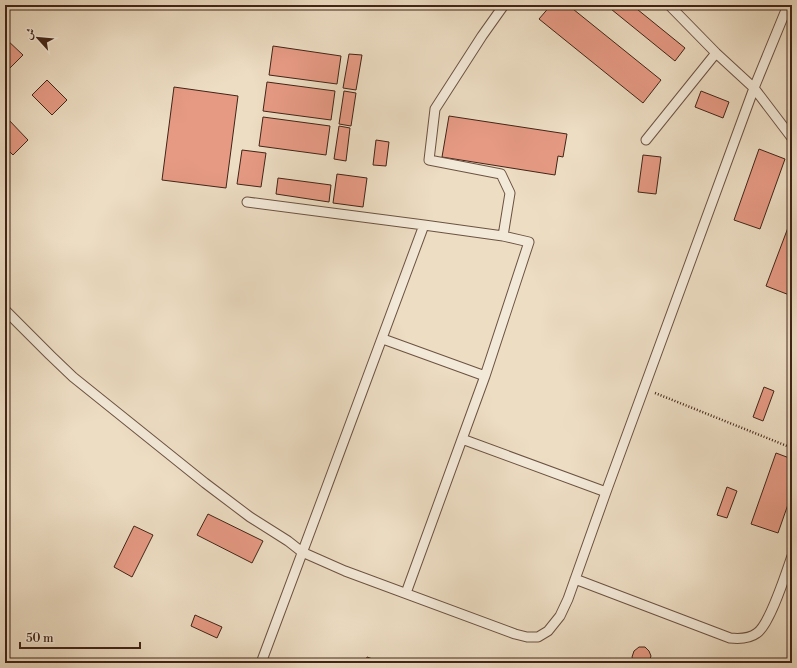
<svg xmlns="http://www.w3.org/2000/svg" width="797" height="668" font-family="'Libre Bodoni',Amiri,serif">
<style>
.building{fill:#e69a84;stroke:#412417}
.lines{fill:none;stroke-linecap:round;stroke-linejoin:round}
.service-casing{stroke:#6c5242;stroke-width:11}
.path{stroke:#412417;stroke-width:2.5;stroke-dasharray:1 2;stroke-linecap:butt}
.service{stroke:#f3e9d8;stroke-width:9}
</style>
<rect width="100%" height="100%" fill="#edddc3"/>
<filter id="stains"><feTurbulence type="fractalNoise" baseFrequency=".005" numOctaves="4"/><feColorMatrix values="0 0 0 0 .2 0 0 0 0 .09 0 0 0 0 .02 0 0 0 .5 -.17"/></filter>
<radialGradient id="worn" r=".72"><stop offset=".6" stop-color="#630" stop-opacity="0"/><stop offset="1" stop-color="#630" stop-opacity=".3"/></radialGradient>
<!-- building -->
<path class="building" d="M551,5H568L661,80L643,103L539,19Z
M606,5H632L685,48L675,61Z
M5,38L23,55L8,70L5,67Z
M273,46L341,56L337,84L269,75Z
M349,54L362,55L356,90L343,88Z
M47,80L67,100L52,115L32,95Z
M267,82L335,91L331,120L263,111Z
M174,87L238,96L226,188L162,180Z
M344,91L356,93L351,126L339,124Z
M701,91L729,102L723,118L695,107Z
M449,116L567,134L563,157L558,156L555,175L442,157Z
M263,117L330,126L326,155L259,146Z
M7,118L28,140L13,155L5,147V121Z
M339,126L350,128L346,161L334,159Z
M376,140L389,142L386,166L373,165Z
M759,149L785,159L760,229L734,220Z
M242,150L266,153L261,187L237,184Z
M643,155L661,157L656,194L638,192Z
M337,174L367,178L363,207L333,203Z
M278,178L331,185L329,202L276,194Z
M792,217V296L766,286Z
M764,387L774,391L763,421L753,417Z
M776,453L792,459V493L778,533L751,524Z
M727,487L737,491L727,518L717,515Z
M208,514L263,541L252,563L197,535Z
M134,526L153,535L132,577L114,567Z
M195,615L222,627L217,638L191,626Z
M639,647H645L649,651L651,656L650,659L647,663H635L633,660L632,657L634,651Z
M367,657L384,663H365Z"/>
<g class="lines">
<defs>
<path id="service" d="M669,5L716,53L754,88L792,138
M646,140L716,53
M247,202L424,225L503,236L529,242L485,376L406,593
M503,236L510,193L501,174L429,160L435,109L482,36L504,5
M5,310L50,355L73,377L205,483L250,517L288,541L302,552L345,571L515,634L527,637H538L548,631L560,616L568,599L606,492L754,88L788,5
M383,339L485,376
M462,439L606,492
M575,579L730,638C739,639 749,639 757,633C770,624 786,573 792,556
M261,663C315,517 371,371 424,225"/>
</defs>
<!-- service casing -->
<use href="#service" class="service-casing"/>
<!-- path -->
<path class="path" d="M655,393L792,448"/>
<!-- service -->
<use href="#service" class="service"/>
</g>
<!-- margin -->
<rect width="797" height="668" fill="none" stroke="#edddc3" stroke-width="20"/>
<rect x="6" y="6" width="785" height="656" fill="none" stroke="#412417" stroke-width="2"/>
<rect x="10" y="10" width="777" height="648" fill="none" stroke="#412417"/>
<!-- north arrow -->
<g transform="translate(38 38) rotate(297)" stroke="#f3e9d8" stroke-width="3" paint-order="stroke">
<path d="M0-3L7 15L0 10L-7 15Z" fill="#412417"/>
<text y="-6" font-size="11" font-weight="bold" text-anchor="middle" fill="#412417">ش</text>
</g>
<!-- scale -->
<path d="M20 642v6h120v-6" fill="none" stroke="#412417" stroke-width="2"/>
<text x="26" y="642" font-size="12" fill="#412417" stroke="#f3e9d8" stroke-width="3" paint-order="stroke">50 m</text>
<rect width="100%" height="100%" filter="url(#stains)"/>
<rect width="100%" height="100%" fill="url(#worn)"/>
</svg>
